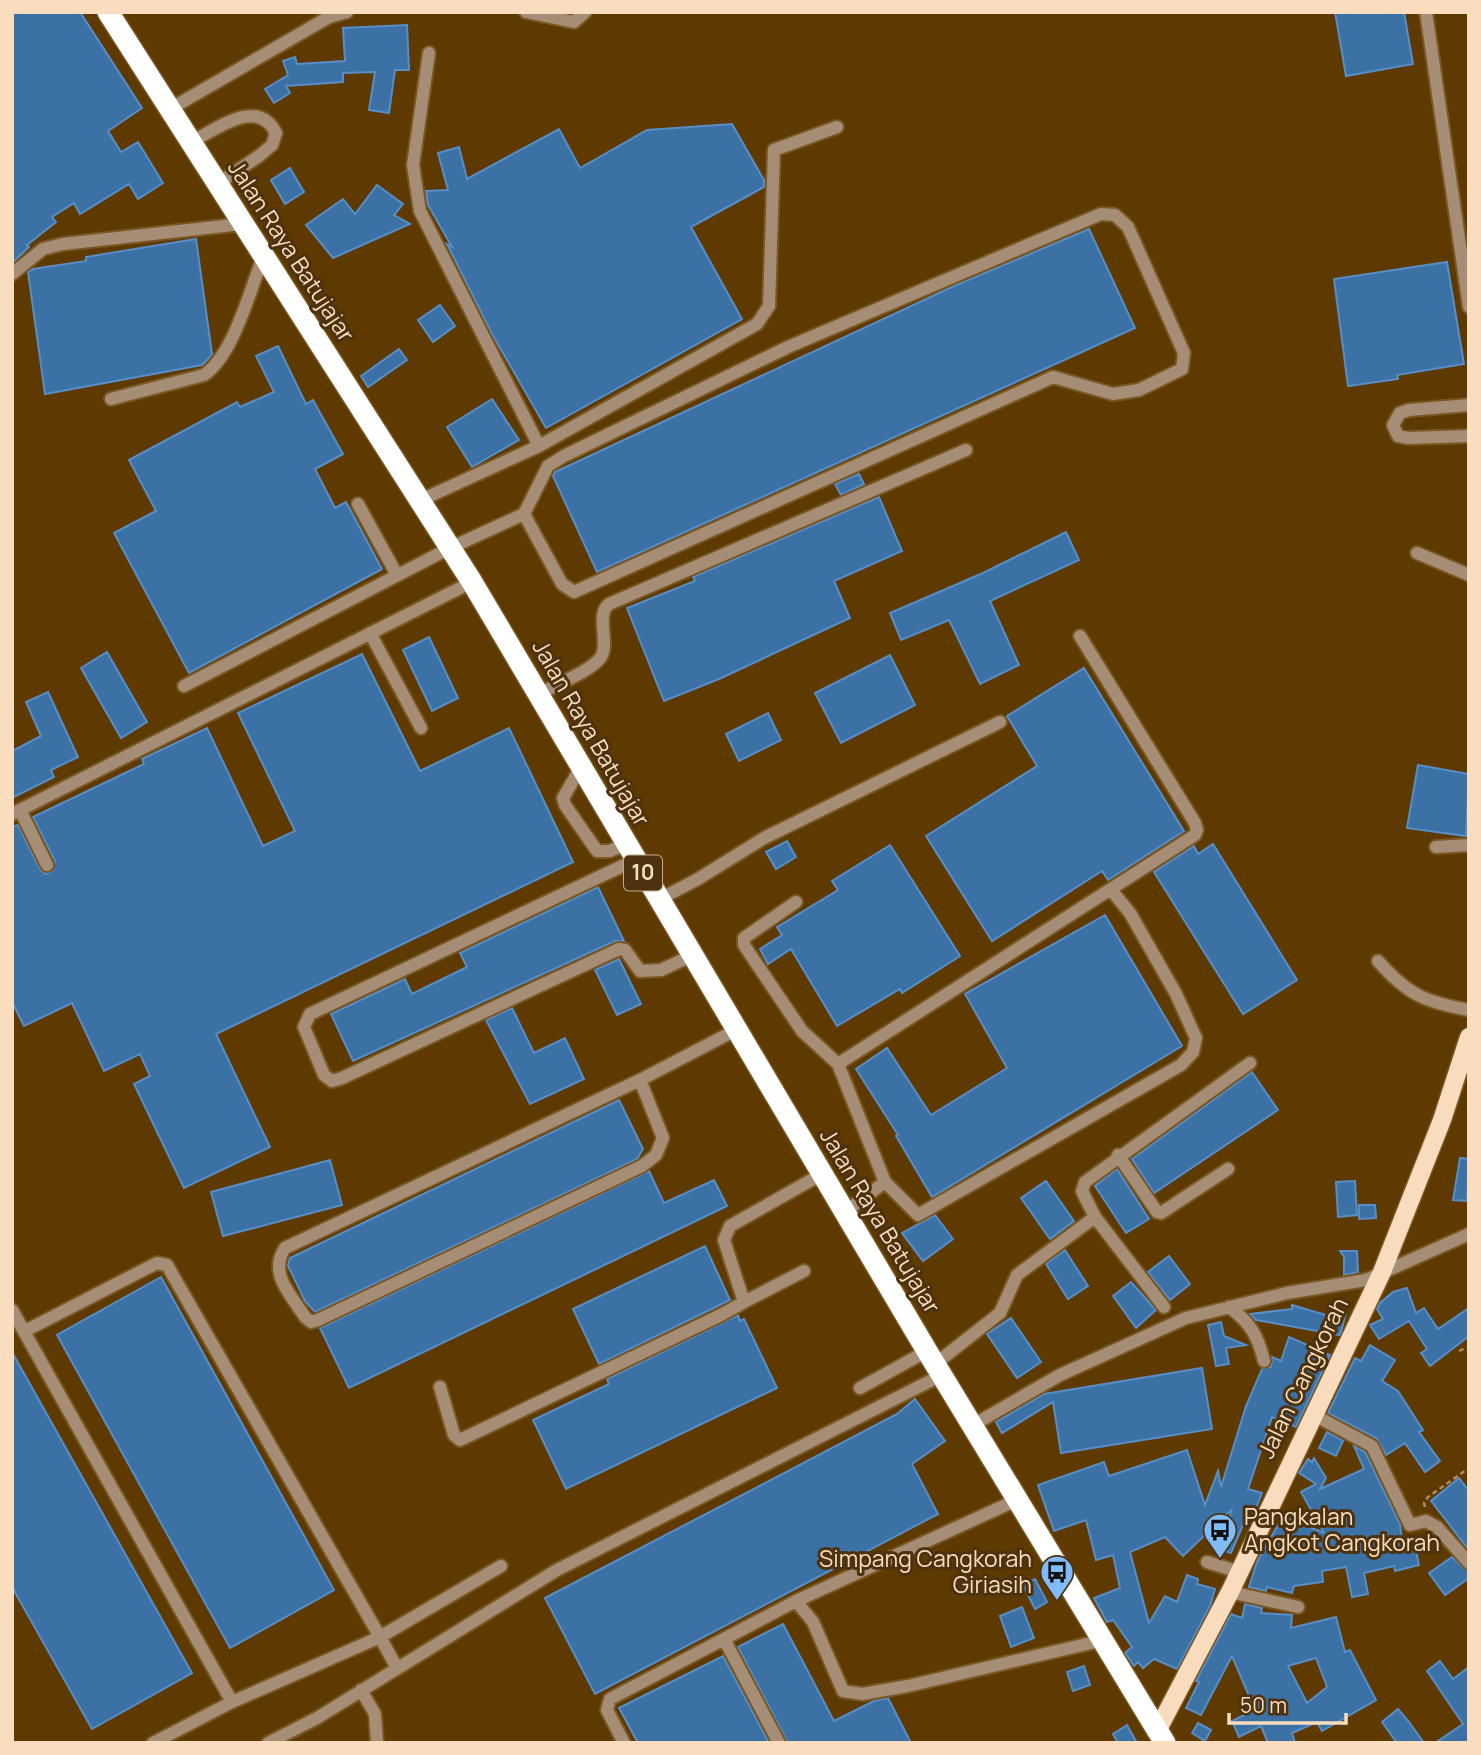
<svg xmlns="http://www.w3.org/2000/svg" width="1481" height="1755" font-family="Manrope,sans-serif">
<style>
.building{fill:#3c71a6;stroke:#588ec7;stroke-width:2;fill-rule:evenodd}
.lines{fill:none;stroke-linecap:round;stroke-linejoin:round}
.minor-casing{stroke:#7a5722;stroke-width:16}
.major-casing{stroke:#7a5722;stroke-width:21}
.highway-casing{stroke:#7a5722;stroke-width:24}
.path{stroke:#ad8d61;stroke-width:2.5;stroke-dasharray:5 3.5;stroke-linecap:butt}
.minor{stroke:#a58e75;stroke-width:12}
.major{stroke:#f8dcbd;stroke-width:18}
.highway{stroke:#fff;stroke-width:21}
.labels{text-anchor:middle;stroke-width:6;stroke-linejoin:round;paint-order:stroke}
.shield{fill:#4d320f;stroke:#c5aa8a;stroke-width:2}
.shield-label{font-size:21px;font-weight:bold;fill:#f9ddbe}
.street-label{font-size:23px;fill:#f9ddbe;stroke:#4d320f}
.poi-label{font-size:23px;fill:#f9ddbe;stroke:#4d320f;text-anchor:start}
</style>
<rect width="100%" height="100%" fill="#5e3a00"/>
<!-- building -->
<path class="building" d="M12,12H80L142,108L108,131L121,152L138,142L163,183L138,199L129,184L80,214L74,203L52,217L56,222L27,245L29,247L12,263Z
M1335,12H1404L1413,64L1346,76Z
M407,25L409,70H395L389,113L369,110L375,72L343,73V82L286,86L290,93L274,103L265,89L288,75L283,61L295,57L297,64L345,61L343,28Z
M732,124L764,180V187L691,227L742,319L546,428L492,334L447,244L452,247L428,205L426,191L448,190L438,153L459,147L467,179L559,129L580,168L647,130Z
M290,168L304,192L285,204L271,180Z
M377,185L403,204L394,215L410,224L333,258L306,225L343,199L355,214Z
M1089,229L1135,328L597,572L553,476L555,472L954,286Z
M196,239L212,354L208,359L202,365L45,394L28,272L33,269L86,261V257Z
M1447,262L1464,364L1397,375L1398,379L1348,386L1334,279Z
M440,305L455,326L433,342L418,320Z
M278,346L306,404L313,400L343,454L315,469L335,508L346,502L382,569L189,673L114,533L156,511L129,460L237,402L240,407L274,392L256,356Z
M399,349L407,360L368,387L361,376Z
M492,399L519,440L472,467L447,427Z
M859,474L864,484L841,495L835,484Z
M879,497L902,551L834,581L850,618L719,679L664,701L627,608L695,581L693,577Z
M1066,532L1079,560L990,601L1019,665L980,684L949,620L901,640L890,613L983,573Z
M429,637L458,698L432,711L403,650Z
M107,652L147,722L121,738L81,668Z
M362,654L420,771L509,728L573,862L216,1034L270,1147L184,1188L134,1084L150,1076L140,1054L104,1071L72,1003L24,1026L12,1002V827L18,825L40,869L46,874L51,872L55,861L33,817L144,764L142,759L207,728L263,846L295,831L238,713Z
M890,655L915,705L841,743L815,693Z
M1084,668L1184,831L1108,880L1102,871L992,941L926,836L1037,766L1007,716Z
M48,692L78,757L51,770L54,777L12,798V751L41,736L26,702Z
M768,713L781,740L739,761L726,734Z
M1418,765L1469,774L1466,836L1407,828Z
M787,841L796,857L776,869L766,852Z
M1213,844L1297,980L1243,1014L1154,872L1194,846L1198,854Z
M890,845L960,956L902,993L900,989L837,1026L791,949L768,964L760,949L782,935L777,927L838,890L832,881Z
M598,887L624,941H615L353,1061L331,1014L405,979L412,994L467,967L460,953Z
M1105,915L1182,1046L932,1197L896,1136L898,1135L856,1069L887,1048L931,1115L1007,1068L965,994Z
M619,959L641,1004L617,1015L595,970Z
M512,1008L534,1053L565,1038L584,1079L530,1104L486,1020Z
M1252,1072L1278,1110L1154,1193L1132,1159Z
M619,1100L643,1149L637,1159L315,1312L305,1301L288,1266L290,1258Z
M1460,1158L1469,1159L1467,1201L1453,1200Z
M330,1160L342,1205L223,1236L211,1192Z
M1117,1169L1149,1219L1126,1233L1095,1186Z
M649,1171L664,1203L714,1180L727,1206L349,1388L320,1328Z
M1046,1181L1074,1221L1050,1239L1021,1198Z
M1355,1181L1357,1215L1338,1217L1336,1182Z
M1359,1205H1375L1376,1218L1359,1219Z
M935,1215L953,1239L923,1261L902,1233Z
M705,1246L730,1300L599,1364L573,1309Z
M1065,1250L1088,1286L1068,1299L1046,1264Z
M1340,1251H1357L1358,1272L1344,1275V1257Z
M1169,1256L1190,1284L1170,1300L1148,1272Z
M161,1277L334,1590L230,1648L57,1335Z
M1131,1282L1156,1310L1136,1328L1113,1296Z
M1407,1288L1416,1313L1424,1308L1438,1329L1469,1308V1336L1430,1366L1421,1353L1427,1349L1409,1321L1379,1339L1370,1325L1383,1319L1377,1309L1380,1303L1393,1292Z
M1292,1305L1329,1316V1311L1346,1313L1340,1335L1256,1320L1250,1314L1292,1309Z
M738,1315L740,1321L744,1319L777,1388L566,1489L533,1420L609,1384L607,1379Z
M1011,1318L1041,1362L1017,1378L987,1334Z
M1221,1322L1224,1336L1246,1345L1226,1348L1229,1364L1216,1366L1208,1325Z
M1289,1337L1330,1355L1296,1427L1272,1417L1248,1489L1262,1493L1254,1513L1249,1511L1231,1553L1219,1549L1232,1509L1183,1556L1165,1537L1130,1552L1149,1623L1165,1596L1177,1602L1187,1575L1198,1579L1197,1584L1215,1589L1210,1606L1177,1669L1154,1659L1143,1668L1138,1662L1134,1666L1125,1653L1132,1647L1113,1620L1107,1622L1094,1598L1120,1588L1113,1555L1096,1560L1086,1520L1054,1531L1038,1485L1104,1462L1109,1476L1187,1450L1205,1505L1218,1471L1221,1487L1246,1406L1262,1369L1271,1367L1272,1357L1281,1361Z
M1370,1345L1395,1360L1382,1381L1398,1391L1423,1430L1419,1432L1440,1461L1425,1472L1405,1443L1386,1455L1376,1438L1328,1413L1355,1358L1361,1361Z
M12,1352L192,1673L92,1729L12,1587Z
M1202,1368L1212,1429L1061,1453L1053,1402L1002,1433L996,1422L1044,1394Z
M915,1399L945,1441L912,1464L938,1514L595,1694L545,1598L897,1414Z
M1327,1432L1343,1441L1336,1456L1319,1448Z
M1354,1446L1365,1452L1400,1524L1403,1549L1415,1546L1419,1565L1395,1571L1394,1566L1364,1573L1368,1594L1352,1597L1346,1567L1322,1571L1323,1582L1294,1586L1292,1593L1267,1587L1266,1591L1249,1587L1257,1562L1283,1516L1324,1533L1301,1492L1316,1484L1299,1473L1308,1459L1312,1462L1314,1458L1326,1478L1320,1489L1364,1469Z
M1459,1478L1469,1491V1550L1431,1501Z
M1452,1557L1469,1572V1578L1445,1595L1429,1573Z
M1035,1579L1047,1602L1035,1609L1023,1585Z
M1245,1604L1262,1608L1261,1613L1292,1615L1291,1628L1336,1617L1345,1652L1350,1650L1376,1700L1322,1731L1317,1722L1292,1733L1295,1743H1268L1261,1726L1239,1737L1232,1721L1255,1710L1232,1656L1201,1715L1186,1708L1199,1682L1196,1681L1231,1614L1242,1618ZM1316,1658L1327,1687L1307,1703L1288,1666Z
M1022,1607L1034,1638L1011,1647L1000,1616Z
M783,1624L834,1721L874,1701L888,1698L911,1743H788L738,1647Z
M723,1656L769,1743H638L619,1708Z
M1440,1661L1453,1679L1469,1667V1743H1435L1463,1724L1427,1671Z
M1084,1666L1090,1685L1073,1691L1067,1672Z
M1398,1709L1409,1722L1424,1743H1397L1382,1722Z
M1198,1723L1211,1730L1205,1741L1192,1733Z
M1127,1725L1137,1743H1118L1113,1734Z"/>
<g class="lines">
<defs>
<path id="minor" d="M526,12L574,22L585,12
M1426,12L1469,307
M429,53L413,165L420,211L539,446
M170,109L329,17L347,12
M189,143C216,130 257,96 276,133L272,145L259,156L216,185
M12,274L43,249L63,244L242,224
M111,399L204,375C234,354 249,292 263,258
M1469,405L1409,410L1400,413L1393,425L1398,436L1408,438L1469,436
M421,500L539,446L757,324L769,306L774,150L837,127
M358,504L397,575
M1417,553L1469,575
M370,633L421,728
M184,686L450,548L524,514L548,466L564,456L788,347L1101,214L1115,215L1128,227L1184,353L1182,369L1139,390L1113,394L1053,377L574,592L562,584L524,514
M538,695C554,685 592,671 601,657C610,642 595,615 609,604L966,450
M581,767L563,798L565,805L597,851H610L625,844
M20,810L47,865
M12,814L472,582
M1436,847L1469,845
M635,860L310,1014L304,1027L324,1075L332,1081L342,1078L619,949L625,950L640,971L661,970L693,955
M658,900L698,879L764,838L1000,722
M796,902L744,938V945L802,1031L838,1064L885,1182L918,1215L1181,1065L1193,1052L1196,1038L1176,994L1130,913L1112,891
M1378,961C1408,995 1425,1002 1469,1010
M838,1064L1195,835L1197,830L1195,823L1080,636
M640,1080L663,1138L656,1155L642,1166L318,1320L311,1322L305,1317C291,1295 268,1273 285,1248Z
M640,1080L736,1030
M1118,1155L1157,1212L1161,1213L1228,1169
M845,1212L885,1182
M1095,1217L1164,1307
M744,1302L804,1271
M1229,1307C1250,1322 1258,1336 1264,1361
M12,1310L232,1702
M25,1331L157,1263L167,1265L380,1637L232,1702L153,1743
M935,1364L1000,1313L1017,1275L1095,1217L1082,1191L1085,1182L1250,1063
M440,1387L454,1435L460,1440L721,1315L744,1302L724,1240L730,1226L822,1174
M860,1388L927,1351
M1312,1414L1372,1446L1410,1525L1426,1521L1437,1527L1469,1563
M973,1425L1060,1375L1186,1318L1287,1293L1366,1280L1469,1234
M1207,1562L1239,1572
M1230,1592L1298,1607
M796,1601L1019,1499
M724,1639L779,1743
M397,1668L380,1637L501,1566
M361,1690L375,1714L377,1743
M268,1743L317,1718L557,1570L942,1375
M624,1743L607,1710L610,1699L796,1601L813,1622L843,1691L862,1694L908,1686L1104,1640"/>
<path id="major" d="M1157,1731L1230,1592L1382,1272L1442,1120L1469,1037"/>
<path id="highway" d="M108,12L472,582L927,1351L1165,1743"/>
</defs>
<!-- minor casing -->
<use href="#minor" class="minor-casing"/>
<!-- major casing -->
<use href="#major" class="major-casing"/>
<!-- highway casing -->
<use href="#highway" class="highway-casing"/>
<!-- path -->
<path class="path" d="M1459,1351L1469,1346
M1425,1507L1424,1503L1428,1497L1469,1468"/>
<!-- minor -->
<use href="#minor" class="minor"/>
<!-- major -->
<use href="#major" class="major"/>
<!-- highway -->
<use href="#highway" class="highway"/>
</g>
<!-- icons -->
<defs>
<symbol id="bus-pin" viewBox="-11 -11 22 30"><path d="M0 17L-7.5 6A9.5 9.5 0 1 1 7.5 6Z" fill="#81bcfa" stroke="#4d320f"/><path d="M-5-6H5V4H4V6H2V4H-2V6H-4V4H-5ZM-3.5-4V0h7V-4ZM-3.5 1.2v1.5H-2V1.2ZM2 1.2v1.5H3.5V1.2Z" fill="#111"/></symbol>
</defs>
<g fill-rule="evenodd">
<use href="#bus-pin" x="1201" y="1511" width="38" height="52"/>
<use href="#bus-pin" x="1038" y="1553" width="38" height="52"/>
</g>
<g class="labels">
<!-- shield labels -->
<rect class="shield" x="624" y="855.5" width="38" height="35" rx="5"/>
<g class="shield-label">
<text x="643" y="880">10</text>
</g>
<!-- street labels -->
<g class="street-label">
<text transform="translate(291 251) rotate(57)" y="8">Jalan Raya Batujajar</text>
<text transform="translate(591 733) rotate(60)" y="8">Jalan Raya Batujajar</text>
<text transform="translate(880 1221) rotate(59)" y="8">Jalan Raya Batujajar</text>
<text transform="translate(1303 1378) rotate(-64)" y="8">Jalan Cangkorah</text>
</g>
<!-- poi labels -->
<g class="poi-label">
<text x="1244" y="1525">Pangkalan<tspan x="1244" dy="26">Angkot Cangkorah</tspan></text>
<text x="1032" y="1567" text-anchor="end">Simpang Cangkorah<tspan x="1032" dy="26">Giriasih</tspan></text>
</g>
</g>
<!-- border -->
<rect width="1481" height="1755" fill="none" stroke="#f9ddbe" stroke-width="28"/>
<!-- scale -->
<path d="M1229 1713v10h117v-10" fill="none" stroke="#f9ddbe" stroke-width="3.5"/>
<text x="1240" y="1713" font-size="21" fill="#f9ddbe" stroke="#4d320f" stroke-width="5" paint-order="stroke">50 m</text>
</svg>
